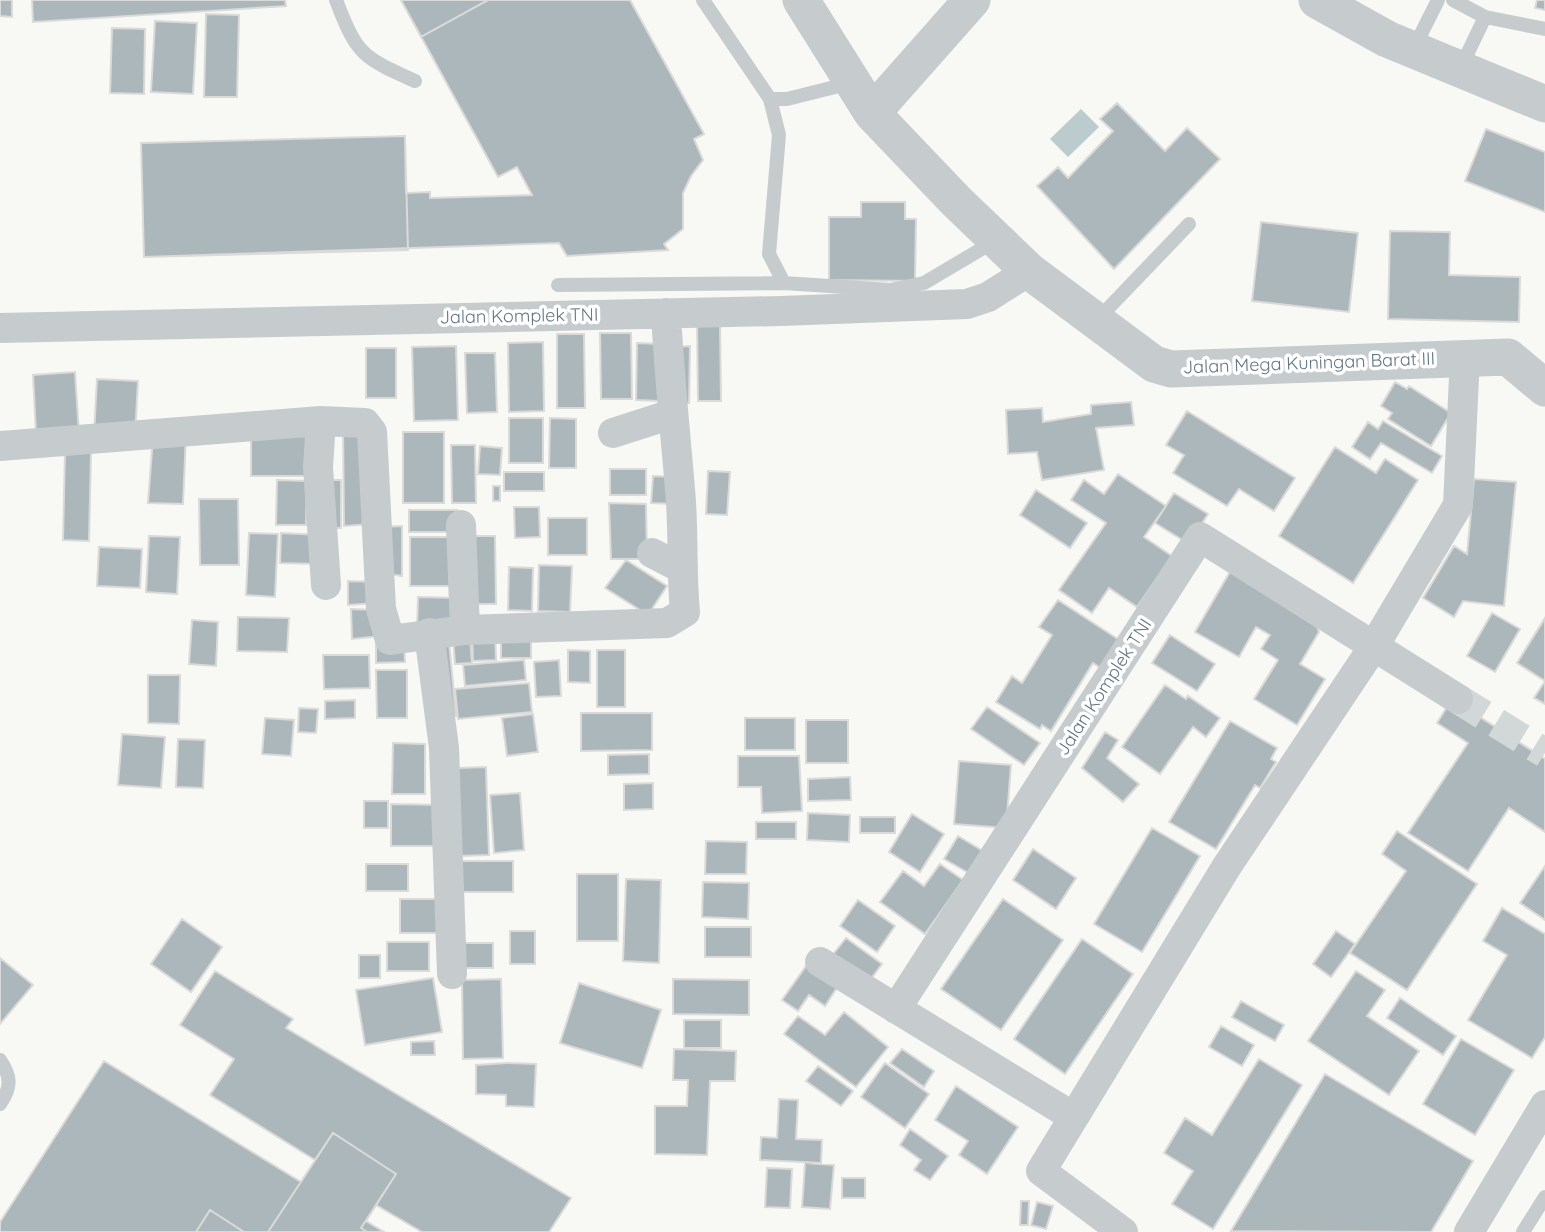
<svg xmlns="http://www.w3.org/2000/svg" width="1545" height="1232" font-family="Quicksand,sans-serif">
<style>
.water{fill:#bccbce}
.building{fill:#acb7bb;stroke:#dadad8;stroke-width:2}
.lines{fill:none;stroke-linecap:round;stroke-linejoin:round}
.minor-tunnel{stroke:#d2d8d8;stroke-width:30;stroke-dasharray:30 15;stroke-linecap:butt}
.service{stroke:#c6cbce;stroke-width:14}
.minor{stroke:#c6cbce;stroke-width:30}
.tertiary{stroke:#c6cbce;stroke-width:37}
.labels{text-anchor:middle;stroke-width:7;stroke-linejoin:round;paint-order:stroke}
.street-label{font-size:18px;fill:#617783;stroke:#fff}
</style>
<rect width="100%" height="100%" fill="#f8f8f5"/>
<!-- water -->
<path class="water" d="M1081,109L1099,127L1068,157L1050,139Z"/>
<!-- building -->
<path class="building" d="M0,0H12V17L0,16Z
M32,0H285L286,6L33,22Z
M401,0H630L704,134L694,139L703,160L691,176L683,193V229L664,244L668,250L567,256L559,243L144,257L141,143L405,136L406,193L430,192V198L532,195L517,167L498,177Z
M401,0H488L421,37Z
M1537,0H1545V10L1535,8Z
M206,14L239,15L237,97H204Z
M155,21L197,23L193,94L151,92Z
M112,28L145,29L144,94L110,93Z
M1117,103L1165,151L1187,128L1220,159L1114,269L1037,186L1058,167L1068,178L1113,131L1100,119Z
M1486,129L1545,152V212L1465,181Z
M405,136L408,250L144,257L141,143Z
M861,202H905V219H916L915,281L829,280V217H861Z
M1261,222L1358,233L1349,312L1252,301Z
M1390,231L1450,232L1449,275L1520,277L1519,322L1388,319Z
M697,322H720L721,401H698Z
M600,333H631L632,399H601Z
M557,334H584L585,408H557Z
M543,342L544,411L509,412L508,343Z
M637,343L662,344L661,401L636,400Z
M456,346L458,420L414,421L412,347Z
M690,346L689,403H672V347Z
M366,348H396V398H366Z
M465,353H495L497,412L467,413Z
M75,372L79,433L36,434L33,375Z
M97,379L138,381L135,436L94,434Z
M1395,382L1407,389L1409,386L1451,413L1431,446L1388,419L1392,413L1381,406Z
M1131,402L1134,425L1096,428L1104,470L1042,480L1037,452L1008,454L1006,410L1042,408L1043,422L1091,414V405Z
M1187,411L1295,478L1274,511L1239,489L1227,506L1173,473L1184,455L1166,445Z
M509,418H543V463H509Z
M550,418L576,419V468H549Z
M1383,421L1442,456L1432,473L1381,443L1370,459L1352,447L1368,422L1378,429Z
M343,424L365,428L371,524L344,526Z
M309,431V476H251V433Z
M403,432H444V503H403Z
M186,434L183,504L148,503L153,437Z
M451,445H475L476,503H452Z
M480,446L502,448L500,475L478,474Z
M1335,447L1376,473L1385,459L1418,480L1353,583L1279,536Z
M65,452L91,453L89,541L63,540Z
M610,469H646V495H610Z
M708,471L730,472L727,515L706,514Z
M504,472H544V491H504Z
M1118,474L1166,506L1144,537L1172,556L1137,607L1109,588L1092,613L1059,590L1106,523L1071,500L1084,480L1104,494Z
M653,476L677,477L675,504L651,503Z
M1474,479L1516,482L1504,606L1463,601L1454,617L1423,598L1454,546L1467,554Z
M277,480L307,481L306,525H276Z
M324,480H341V528H324Z
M493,486H500V501H493Z
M1036,490L1087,523L1070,548L1020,515Z
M1174,493L1208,514L1189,544L1155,523Z
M199,499H238L239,565H200Z
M609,503L646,504L647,559H611Z
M514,507H539L540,537L515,538Z
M409,510H457V532H409Z
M548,518H587V555H548Z
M402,526V576L383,573L381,527Z
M249,533L278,534L275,597L246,595Z
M281,533L320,535L319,564L280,563Z
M149,536L180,537L177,594L146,592Z
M466,536H495L496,604H467Z
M410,537H450V586H410Z
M99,547L142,549L140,588L97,586Z
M626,560L667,586L648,615L605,588Z
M539,565L572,566L570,612L538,611Z
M509,567L533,568L532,611L508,610Z
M1231,570L1317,627L1319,632L1300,664L1325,679L1297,725L1254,699L1278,660L1261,649L1270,635L1256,627L1239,657L1195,632Z
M348,581L377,582V603L348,605Z
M418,597L460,598V629L417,628Z
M1058,600L1127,645L1108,673L1093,663L1051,731L1042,725L1040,729L996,702L1012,676L1022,683L1052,635L1039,627Z
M351,609L376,610L380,636L352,639Z
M1492,613L1520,629L1495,672L1467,656Z
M238,617L289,618L287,652L237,651Z
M1545,618V704L1534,698L1545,681L1517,663Z
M192,620L218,622L216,666L189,664Z
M495,631L496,660L473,661L472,632Z
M501,634H531V658H501Z
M1170,635L1215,664L1197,691L1152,663Z
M470,636L472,663L455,664L453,638Z
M404,641L405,662L376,663V642Z
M449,641L456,716L442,718L435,642Z
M568,650L590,651V683L568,682Z
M597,650H625V707H597Z
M323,655H369L370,688L324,689Z
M524,660L526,680L465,686L463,665Z
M559,660L561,696L536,697L534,662Z
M376,670H407V718H377Z
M148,675H180L179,724L148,723Z
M529,683L532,712L458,719L455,689Z
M1165,685L1186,699L1188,696L1220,718L1206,737L1193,727L1160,774L1122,747Z
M1452,699L1545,759V832L1509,808L1468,871L1408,833L1468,743L1437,723Z
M355,700V718L325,719V701Z
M987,707L1040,743L1024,765L971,729Z
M299,708L318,709L316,733L298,732Z
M581,713H652V750L581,751Z
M533,714L538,752L507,756L502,718Z
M265,718L294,720L291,756L262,754Z
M745,718H795V750H745Z
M806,720H848V763H806Z
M1230,721L1277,748L1271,759L1276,762L1260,788L1255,785L1216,849L1169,822Z
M1105,732L1118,740L1107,758L1139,784L1123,802L1082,768Z
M122,734L165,737L161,788L118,785Z
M178,739L205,740L203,788L176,787Z
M393,743L425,744V794H392Z
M649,754V774L608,775V755Z
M738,756H799L802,811L762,813L761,787H738Z
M959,761L1011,765L1006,828L954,824Z
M486,767L489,855L460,856L457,768Z
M850,777L851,800L808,801V779Z
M653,783V809L624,810V784Z
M520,793L524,850L494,853L490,795Z
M364,801H388V828H364Z
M391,804L444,805L443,846H391Z
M808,813L850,815L849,842L807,840Z
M912,814L944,834L920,872L889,852Z
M860,817H895V833H860Z
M756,822H796V839H756Z
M1152,828L1200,856L1142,952L1094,924Z
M1397,831L1477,884L1407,990L1350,953L1406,871L1382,854Z
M958,836L988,854L974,876L944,859Z
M706,841L747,842L746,874H705Z
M1033,849L1076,878L1056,909L1013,880Z
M459,861H513V892H459Z
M366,864H408V891H366Z
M940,864L963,880L925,934L880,902L903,871L924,886Z
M1545,866V920L1520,903Z
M577,874H618V941H577Z
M626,879L661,880L659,963L623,961Z
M703,882L749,883L748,919L702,917Z
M400,899H446V933H400Z
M1003,899L1063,940L1001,1030L941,989Z
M858,900L895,926L877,952L840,926Z
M1502,908L1545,934V1037L1532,1058L1468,1020L1507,955L1483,941Z
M182,919L222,947L191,992L151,964Z
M705,927H751V957H705Z
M510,931H535V964H510Z
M1336,931L1355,944L1331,977L1313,964Z
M846,938L882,964L867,984L831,957Z
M1082,939L1133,974L1065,1074L1014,1039Z
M387,942H429V971H387Z
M459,943H493V968H459Z
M359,955H380V978H359Z
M0,958L33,985L0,1024Z
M809,962L840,983L825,1006L809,995L798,1011L782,1000Z
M215,971L293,1019L286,1028L571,1198L549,1232H422L376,1205L396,1174L333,1133L315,1160L210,1095L234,1059L180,1025Z
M1356,971L1385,990L1367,1016L1419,1051L1389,1095L1308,1041Z
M433,978L442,1032L365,1045L356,990Z
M501,979L503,1058L463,1059L462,980Z
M673,979L749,980V1015L673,1014Z
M579,983L661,1010L642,1068L560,1043Z
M1400,998L1456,1036L1443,1055L1387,1018Z
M1241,1001L1284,1025L1275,1041L1232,1017Z
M844,1012L888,1047L856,1087L784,1034L798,1016L825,1035Z
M684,1020H721V1048H684Z
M1221,1026L1254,1045L1242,1066L1209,1047Z
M1461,1039L1514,1070L1475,1135L1423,1104Z
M434,1041L435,1055H411V1042Z
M674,1049L736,1051L735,1081H710L707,1155L655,1154V1106H687L688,1080H673Z
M902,1049L934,1071L924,1087L890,1063Z
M1259,1059L1302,1085L1213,1229L1172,1204L1193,1171L1164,1153L1185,1118L1212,1135Z
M104,1061L301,1182L333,1133L396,1174L366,1221L384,1232H0V1222Z
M507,1063L536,1064L534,1107L506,1106V1095L476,1094V1065Z
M885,1063L929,1094L905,1128L861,1097Z
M818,1066L853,1091L841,1106L806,1081Z
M1325,1074L1473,1161L1431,1232L1231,1231Z
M956,1086L1018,1127L987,1174L959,1155L968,1141L935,1120Z
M779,1099L798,1100L796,1139L822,1140L821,1163L760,1160L761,1137L777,1138Z
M910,1129L948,1156L930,1180L914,1170L921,1160L900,1145Z
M333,1133L396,1174L361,1228L367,1232H268Z
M805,1163L834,1165L830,1209L802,1207Z
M767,1168L792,1169L790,1208L765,1207Z
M842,1178H865V1198H842Z
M1021,1201H1029L1028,1225H1020Z
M1037,1202L1053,1206L1046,1229L1031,1225Z
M210,1210L244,1232H196Z"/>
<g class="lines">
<!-- minor-tunnel -->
<path class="minor-tunnel" d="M1458,699L1545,753"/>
<!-- service -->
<path class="service" d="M336,0C357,55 362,57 415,81
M703,0L770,99H787L851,83
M1453,0L1485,17L1545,29
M1414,48L1438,0
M1460,69L1485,17
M770,99L779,135L769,254L784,283
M558,285L784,283L890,290L924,283L995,241
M1097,320L1189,224
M0,1060C11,1076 12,1087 0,1104
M1523,1232L1545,1197"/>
<!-- minor -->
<path class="minor" d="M0,328L781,311L967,304L988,297L1029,271
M321,421L318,467L326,585
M613,433L672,414
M0,446L321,421L365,423L372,432L381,609L390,640L465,630L667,623L685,612C681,571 684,530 680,489C675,430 669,372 666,313
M461,525L465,630
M652,553L681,568
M429,633L444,748L452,974
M820,962L1072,1116
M896,1009L1200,537L1458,699
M1123,1232L1041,1171L1227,866L1374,646L1458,505L1465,356
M1469,1232L1545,1105"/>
<!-- tertiary -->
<path class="tertiary" d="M801,0L872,113L956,201L1029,271L1154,364L1171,369L1508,357L1545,388
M1317,0L1387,39L1545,104
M872,113L972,0"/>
</g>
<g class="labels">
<!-- street labels -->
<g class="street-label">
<text transform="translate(519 316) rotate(-1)" y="6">Jalan Komplek TNI</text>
<text transform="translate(1309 363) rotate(-2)" y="6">Jalan Mega Kuningan Barat III</text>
<text transform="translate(1104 687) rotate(-57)" y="6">Jalan Komplek TNI</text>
</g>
</g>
</svg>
